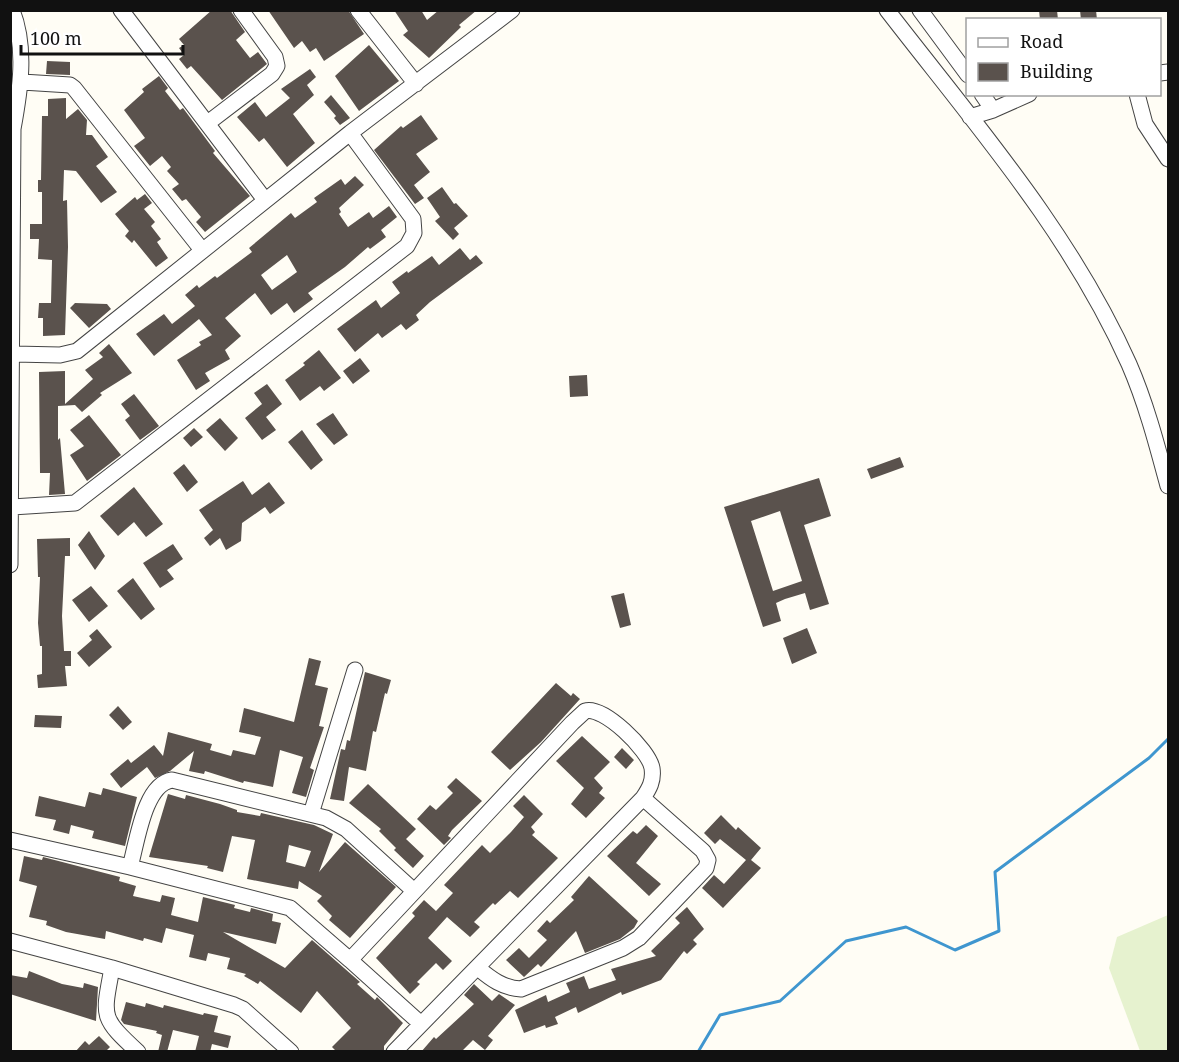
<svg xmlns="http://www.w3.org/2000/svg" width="1179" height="1062" font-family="'Noto Serif',serif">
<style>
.pitch{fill:#e6f2cf}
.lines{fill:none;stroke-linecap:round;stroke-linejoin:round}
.stream{stroke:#3f96cf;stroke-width:3}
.building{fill:#5a524d;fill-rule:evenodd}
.minor-casing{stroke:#444;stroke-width:17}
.minor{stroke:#fff;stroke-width:15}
</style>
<rect width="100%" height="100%" fill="#fffdf5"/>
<!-- pitch -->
<path class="pitch" d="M1168,915V1051H1140L1109,968L1117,937Z"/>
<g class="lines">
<!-- stream -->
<path class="stream" d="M698,1052L720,1015L780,1001L846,941L906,927L955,950L999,931L995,872L1149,758L1168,739"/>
</g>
<!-- building -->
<path class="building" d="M212,10H230L245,32L236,40L250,58L258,52L267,64L222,100L191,66L187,69L179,59L184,55L179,48L184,45L179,39Z
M268,10H348L364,34L324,61L316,48L310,52L302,41L294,48Z
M394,10H421L427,20L439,10H477L459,25L461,27L429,58L403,35L408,31Z
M1039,10H1057L1058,20H1040Z
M1080,10H1096L1097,20H1081Z
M369,45L399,81L359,111L335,76Z
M47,61L70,62V75L46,74Z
M310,69L316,77L307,85L314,95L293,114L315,143L287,167L264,138L259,142L237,117L255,102L266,117L290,98L281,89Z
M159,76L168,88L165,91L180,110L183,108L215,151L213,153L250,196L205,232L196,222L201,217L186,199L182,201L172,189L179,184L167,171L171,167L162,156L150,166L134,146L145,138L124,110L144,92L142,89Z
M331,95L350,118L340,125L334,118L336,116L324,102Z
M66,98V119L78,109L87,120L86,135H92L108,157L96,166L117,192L101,203L76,171L64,170L63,201L67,200L68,247L65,335L43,336V318H38L39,303H51L52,260L38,259L39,239H30V224H42V192H38V180H41L42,116H48V99Z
M421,115L438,139L416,154L430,172L414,185L424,198L415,204L374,150L401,126L403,128Z
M355,176L364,185L339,208L341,212L339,214L348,227L369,212L373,218L389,206L397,217L381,230L386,237L370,249L368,247L345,267L308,293L313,299L294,313L287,303L271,315L255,293L225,318L241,336L225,350L230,359L205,373L210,381L196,390L177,360L201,345L199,342L212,335L199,319L154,356L136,334L164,314L172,324L195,306L185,295L197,285L199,288L215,276L217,278L252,252L249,248L291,213L295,218L317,202L314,198L341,179L345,185ZM287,255L297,272L272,290L261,275Z
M442,187L454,204L456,203L468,216L454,228L459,234L453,240L435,221L440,217L427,198Z
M145,194L152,203L144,209L155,222L151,226L161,239L157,242L168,258L156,267L134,240L132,243L125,236L129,231L115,214L135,197L137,200Z
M460,248L470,260L476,255L483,263L430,302L416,315L419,320L406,330L401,324L382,338L378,333L355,352L337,329L376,300L381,308L400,293L392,282L407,271L408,273L432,256L439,265Z
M75,303L107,304L111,309L89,328L70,308Z
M109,344L132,373L100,393L102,395L82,412L75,405L58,406V440L60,438L65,494L49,495L50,473H40L39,372L65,371V404L93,379L85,370L103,357L99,353Z
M319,350L341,378L324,391L320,386L300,401L285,380L305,365L303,363Z
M360,358L370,371L353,384L343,371Z
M587,375L588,396L570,397L569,376Z
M267,384L282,404L266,417L276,430L262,440L245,418L262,404L254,393Z
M134,394L159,426L140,440L125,420L130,416L121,404Z
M333,413L348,435L334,445L316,424Z
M89,415L121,455L87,481L70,455L84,446L70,430Z
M220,418L238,438L225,451L206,430Z
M194,428L203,437L191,447L183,438Z
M302,430L323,460L311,470L288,442Z
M900,457L904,467L871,479L867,469Z
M184,464L198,482L187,492L173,473Z
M819,478L831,516L804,525L829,604L810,610L805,593L785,599L776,603L781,621L763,627L724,507ZM780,511L802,581L773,591L751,521Z
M243,481L252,495L269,482L285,503L270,514L265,507L242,523L241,541L226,550L220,538L210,546L204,538L213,530L199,510Z
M134,487L163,524L146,537L134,522L118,536L100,516Z
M89,531L105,556L95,570L78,545Z
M70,538V556H65L62,616L64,651H71V666H65L67,686L38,688L37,675L42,674V646H40L38,623L40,577H38L37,539Z
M173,544L183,559L167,570L174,579L160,588L143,563Z
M133,578L155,609L141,620L117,591Z
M91,586L108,606L89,622L72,600Z
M624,593L631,625L620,628L611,596Z
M807,628L817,653L792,664L783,638Z
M97,629L112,647L89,667L77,653L92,640L89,636Z
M309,658L321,661L315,685L328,688L319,726L324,727L310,768L314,770L306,797L292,793L303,757L280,750L273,787L244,781L243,783L205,771L204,774L189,771L194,751L170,771L155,778L147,767L121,788L110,774L128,759L131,763L154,745L163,756L168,732L212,744L210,750L231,756L233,750L255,755L261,737L239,732L244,708L294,722Z
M365,672L391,680L387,694L385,693L376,732L373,731L366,771L349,767L344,801L330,799L341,749L345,750L347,740L350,741Z
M556,683L571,696L573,693L580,699L541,742L510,770L491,752Z
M118,706L132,722L123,730L109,715Z
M35,715L62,716L61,728L34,727Z
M582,736L610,762L594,778L603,788L599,793L605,798L586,818L571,804L584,788L556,761Z
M622,748L634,760L626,769L614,757Z
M456,778L482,801L452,830L448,836L451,838L444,845L417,819L430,805L436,810L453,793L447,787Z
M368,784L416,829L406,839L424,856L413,868L394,850L396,848L379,831L381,829L349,803Z
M103,788L137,797L125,846L92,838L94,831L71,825L69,834L53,830L56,820L35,816L39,796L85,807L89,792L101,795Z
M168,794L185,799L186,795L220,804L237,810V812L260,816L261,813L314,825L333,834L319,872L345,842L396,887L350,938L329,920L332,916L317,901L322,896L299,881L298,889L247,879L255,840L232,836L223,872L207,868L208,866L149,857ZM289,845L311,851L305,867L286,862Z
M524,795L543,814L531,827L535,832L532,835L558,858L518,898L510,891L495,905L493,903L474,922L480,927L470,937L447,917L428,938L452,961L443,970L436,963L417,982L420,984L410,994L376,958L415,916L412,913L424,900L436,911L453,893L444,885L482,845L490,853L511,832L524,817L513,806Z
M721,815L736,830L738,827L761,848L751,860L761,868L723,908L702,888L714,875L724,884L746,860L720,839L715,844L704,833Z
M646,825L658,836L636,863L661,884L649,896L607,856L633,831L637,834Z
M24,856L42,860L43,857L120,877L119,881L136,886L133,896L160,902L162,895L175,898L171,915L198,922L203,897L235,905L234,908L250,912L251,908L273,914L272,921L281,923L276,944L223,932L285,968L312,940L360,982L357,984L375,1000L377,997L403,1023L384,1046V1052H337L332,1047L351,1028L317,991L301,1013L260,981L258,984L244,976L246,974L227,969L230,958L208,953L206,961L189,957L194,935L166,928L162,943L144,938L143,941L106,931L105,939L66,932L46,925L47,921L29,917L37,886L19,881Z
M589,876L638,921L634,928L620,939L585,953L576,931L541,967L538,964L524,977L506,960L519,948L529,958L547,940L537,931L547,920L550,923L574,900L571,897Z
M687,907L704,929L693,940L697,944L687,954L684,951L661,980L622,995L621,992L578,1013L576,1007L555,1017L558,1024L546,1028L545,1025L524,1033L515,1010L546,995L548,1002L570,992L566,983L584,976L589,989L616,980L611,969L656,956L651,951L680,923L675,918Z
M29,971L62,984L83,988L84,983L98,987L96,1021L10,994V975L27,978Z
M474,984L492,1001L499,994L515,1005L488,1036L493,1040L485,1050L473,1040L461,1052H421L434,1037L436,1039L474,1004L464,995Z
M126,1002L145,1007L146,1003L163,1008L164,1005L203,1015L204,1013L218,1016L214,1032L231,1036L228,1048L212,1044L210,1052H195L199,1036L173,1030L167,1052H158L162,1035L156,1033L157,1031L124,1024L121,1020Z
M99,1036L110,1047L105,1052H75L85,1041L89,1045Z"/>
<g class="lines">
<defs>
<path id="minor" d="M121,10L265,200
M358,10L416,84
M887,10C975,124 1070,232 1129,364C1146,403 1157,445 1168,486
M920,10L968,75
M1160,73L1168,72
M22,82L70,85L74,88L202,250
M1137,94L1145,124L1168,159
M993,110L1029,94
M970,117L993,110L982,94
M209,122L272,74L277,66L275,57L241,10
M14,354L60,355L77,351L350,133L512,10
M12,507L75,503L407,246L414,233L413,219L350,133
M10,565L13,129C20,91 27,48 12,10
M311,814L355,670
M10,840L130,867
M10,941L112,968L234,1005L243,1009L291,1052
M350,960L290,908L130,867C137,843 144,784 172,780L326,818L346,829L413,890
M112,968C103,1017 100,1017 138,1052
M478,968C491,979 503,988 521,989L623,948L639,938L706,868L708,860L703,851L643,798
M394,1052L643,798C649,789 654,781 652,768C649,750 603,705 585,711L572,723L350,960L420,1023"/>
</defs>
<!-- minor casing -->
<use href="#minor" class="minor-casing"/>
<!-- minor -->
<use href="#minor" class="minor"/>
</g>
<!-- border -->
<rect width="1179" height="1062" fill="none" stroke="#111111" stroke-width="24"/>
<!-- legend -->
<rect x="966" y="18" width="195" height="78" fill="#ffffff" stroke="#a0a0a0" stroke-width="1.5"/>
<rect x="978" y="38" width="30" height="9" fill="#ffffff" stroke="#a0a0a0" stroke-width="1.5"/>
<text x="1020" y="48" font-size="18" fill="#111111">Road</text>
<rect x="978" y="63" width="30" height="18" fill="#5a524d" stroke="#a0a0a0" stroke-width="1.5"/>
<text x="1020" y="78" font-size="18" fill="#111111">Building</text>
<!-- scale -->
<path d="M21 45v9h162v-9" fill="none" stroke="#111111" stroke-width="3"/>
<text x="30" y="45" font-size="18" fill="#111111" stroke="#ffffff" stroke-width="4.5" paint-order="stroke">100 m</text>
</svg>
